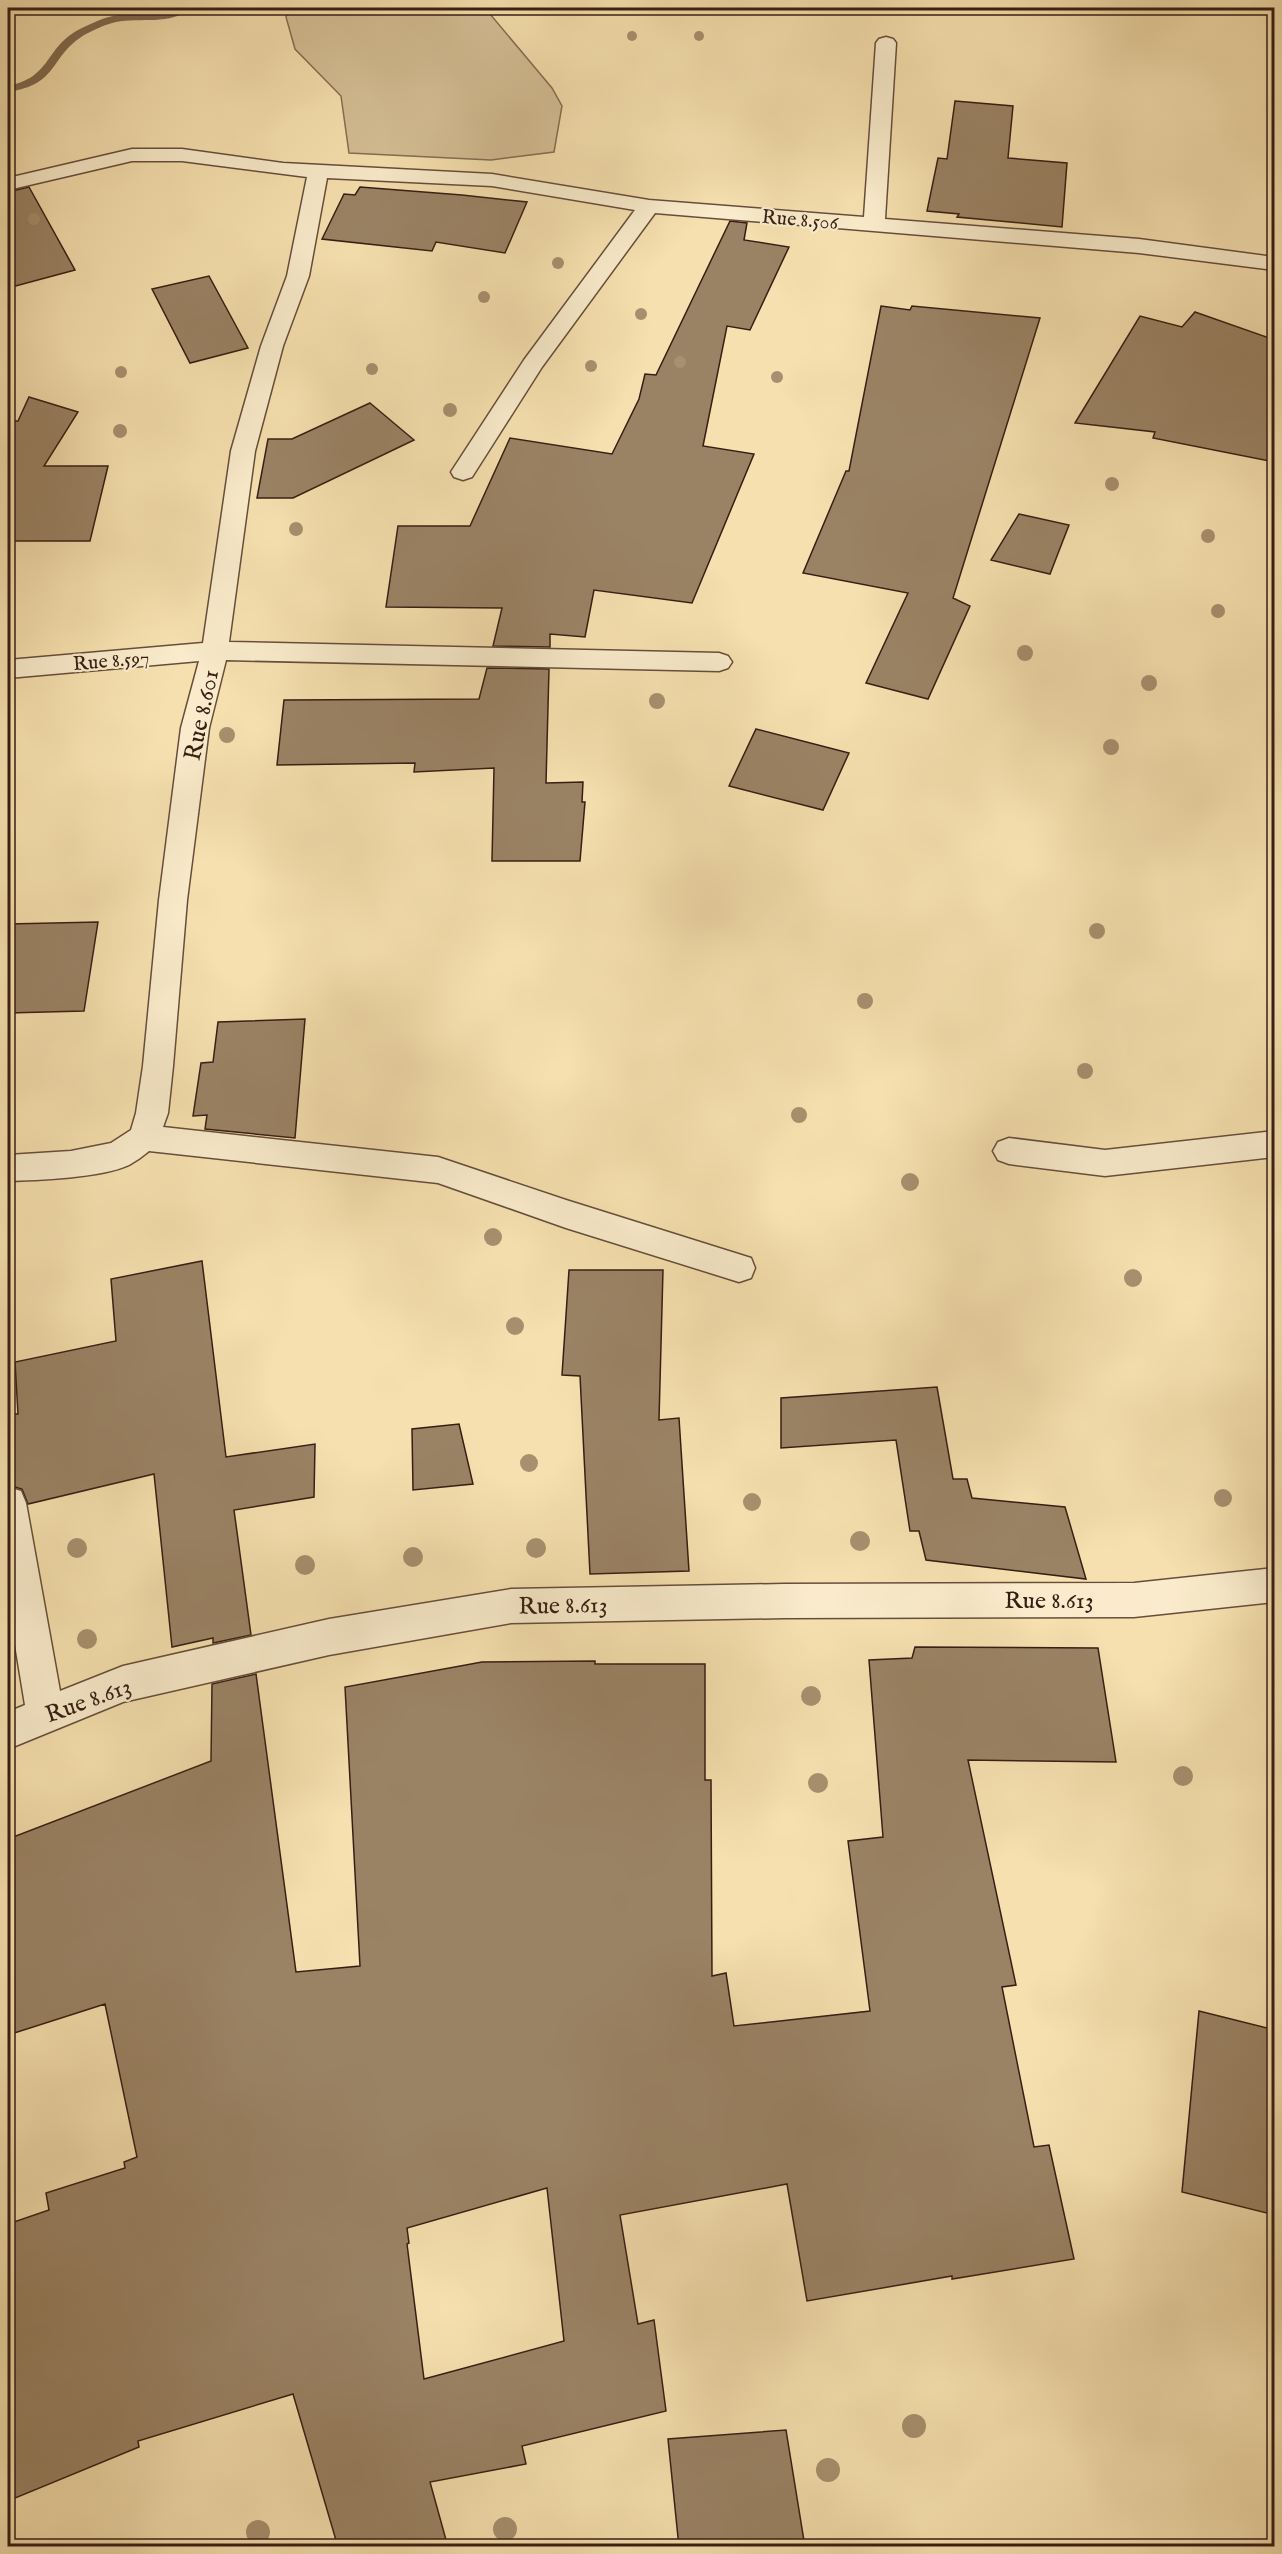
<svg xmlns="http://www.w3.org/2000/svg" width="1282" height="2554" font-family="'IM FELL English',serif">
<style>
.green{fill:#d5bf95;stroke:#866e54;stroke-width:1.5}
.lines{fill:none;stroke-linecap:round;stroke-linejoin:round}
.stream{fill:#826b51;fill-rule:evenodd}
.building{fill:#9a8365;stroke:#361e14;stroke-width:1.5;fill-rule:evenodd}
.street-casing{stroke:#664e3b;stroke-width:3}
.street{fill:#f9ebcb;fill-rule:evenodd}
.tree{fill:#a7906f}
.labels{text-anchor:middle;stroke-width:4.5;stroke-linejoin:round;paint-order:stroke}
.far-street-label{font-size:20px;fill:#361e14;stroke:#f9ebcb}
.street-label{font-size:24px;fill:#361e14;stroke:#f9ebcb}
</style>
<rect width="100%" height="100%" fill="#f6e0af"/>
<filter id="stains"><feTurbulence type="fractalNoise" baseFrequency=".00333" numOctaves="4"/><feColorMatrix values="0 0 0 0 .2 0 0 0 0 .09 0 0 0 0 .02 0 0 0 .5 -.17"/></filter>
<radialGradient id="worn" r=".72"><stop offset=".6" stop-color="#630" stop-opacity="0"/><stop offset="1" stop-color="#630" stop-opacity=".3"/></radialGradient>
<!-- green -->
<path class="green" d="M289,8H485L552,88L562,106L554,152L491,160L349,153L341,96L295,49L286,17Z"/>
<g class="lines">
<!-- stream -->
<path class="stream" d="M177,8H191C171,26 140,17 116,22C106,24 94,30 86,34C48,56 61,84 8,92V86C52,77 44,49 78,30C88,25 102,18 113,16C137,12 153,16 177,8Z"/>
</g>
<!-- building -->
<path class="building" d="M955,101L1013,106L1008,158L1067,163L1062,227L957,217L959,214L927,211L938,158L947,159Z
M29,187L75,270L8,288V192Z
M360,187L462,195L527,202L505,253L436,242L432,251L322,239L344,194L355,195Z
M730,221L747,223L744,240L789,247L750,330L727,326L703,446L754,454L692,603L594,590L585,637L550,634V647L493,646L502,608L386,607L398,526H470L510,438L612,454L639,399L645,374L656,375Z
M209,276L248,348L190,363L152,289Z
M881,306L910,310L912,306L1040,318L953,598L970,606L928,699L866,683L908,593L803,573L846,471H849Z
M1195,312L1275,340V462L1153,438L1155,432L1075,423L1140,316L1182,327Z
M29,397L78,412L44,466H108L90,541H8V421H18Z
M370,403L414,440L293,498H257L268,439H292Z
M1019,514L1069,525L1050,574L991,560Z
M487,668L549,669L546,783L583,782L582,802H585L580,861H492L494,768L414,772L415,763L277,765L284,700L479,699Z
M756,729L849,753L823,810L729,786Z
M98,922L84,1011L8,1013V924Z
M305,1019L295,1138L205,1129L207,1115L193,1116L201,1063L213,1062L218,1022Z
M202,1261L226,1457L315,1444L314,1497L234,1510L251,1635L213,1643V1638L172,1647L154,1474L28,1504L22,1489L8,1485V1414H18L15,1362L116,1341L111,1279Z
M569,1270H663L659,1420L679,1418L689,1571L590,1574L580,1376L562,1375Z
M937,1387L953,1479H967L972,1498L1065,1507L1086,1579L926,1560L919,1531H910L896,1440L781,1448V1398Z
M459,1424L473,1484L413,1490L412,1429Z
M915,1647L1098,1648L1116,1762L968,1760L1016,1985L1002,1987L1034,2147L1049,2145L1074,2259L952,2279V2276L807,2301L787,2184L620,2215L638,2324L654,2320L666,2411L522,2446L526,2464L430,2482L448,2547H338L293,2394L138,2441L139,2447L8,2501V2224L49,2210L46,2193L125,2168L124,2162L137,2157L105,2004L8,2035V1839L211,1761L212,1684L256,1674L296,1972L360,1966L345,1687L482,1662L595,1661V1664H705V1780H711L712,1976L726,1973L734,2026L870,2011L848,1841L883,1837L869,1660L912,1658ZM547,2188L564,2341L424,2379L407,2244L409,2243L407,2228Z
M1199,2011L1275,2030V2215L1182,2192Z
M786,2430L805,2547H679L668,2439Z"/>
<g class="lines">
<defs>
<path id="street" d="M886,37L893,39L896,43L885,219L1139,239L1274,257V270L1139,253L655,213L542,367L472,477L463,480L454,477L451,472L524,360L635,210L492,186L327,178L309,276L283,346L255,451L229,642L719,653L728,656L732,662L728,668L719,671L226,660L209,728L187,900L173,1066L168,1113L163,1127L438,1157L566,1200L751,1258L755,1268L751,1278L739,1282L566,1228L438,1183L149,1151C143,1156 136,1161 129,1165C101,1178 39,1180 8,1181V1155L71,1151L111,1143L131,1130L136,1113L143,1066L159,900L181,728L199,661L8,678V660L203,643L231,451L261,346L287,276L307,177L182,161H132L8,190V178L132,149H182L283,163L492,174L649,200L864,217L876,43L879,39Z
M1274,1131V1157L1105,1176L1009,1164L998,1160L993,1151L998,1142L1009,1138L1105,1150Z
M8,1487L21,1491L26,1503L60,1691L123,1666L329,1619L511,1589L784,1584L1134,1583L1274,1568V1602L1134,1617L784,1618L511,1623L329,1655L123,1702L8,1749V1712L25,1705L8,1602Z"/>
</defs>
<!-- street casing -->
<use href="#street" class="street-casing"/>
<!-- street -->
<use href="#street" class="street"/>
</g>
<!-- trees -->
<g class="tree">
<circle cx="632" cy="36" r="5"/>
<circle cx="699" cy="36" r="5"/>
<circle cx="34" cy="219" r="6"/>
<circle cx="558" cy="263" r="6"/>
<circle cx="484" cy="297" r="6"/>
<circle cx="641" cy="314" r="6"/>
<circle cx="680" cy="362" r="6"/>
<circle cx="591" cy="366" r="6"/>
<circle cx="372" cy="369" r="6"/>
<circle cx="121" cy="372" r="6"/>
<circle cx="777" cy="377" r="6"/>
<circle cx="450" cy="410" r="7"/>
<circle cx="120" cy="431" r="7"/>
<circle cx="1112" cy="484" r="7"/>
<circle cx="296" cy="529" r="7"/>
<circle cx="1208" cy="536" r="7"/>
<circle cx="1218" cy="611" r="7"/>
<circle cx="1025" cy="653" r="8"/>
<circle cx="1149" cy="683" r="8"/>
<circle cx="657" cy="701" r="8"/>
<circle cx="227" cy="735" r="8"/>
<circle cx="1111" cy="747" r="8"/>
<circle cx="1097" cy="931" r="8"/>
<circle cx="865" cy="1001" r="8"/>
<circle cx="1085" cy="1071" r="8"/>
<circle cx="799" cy="1115" r="8"/>
<circle cx="910" cy="1182" r="9"/>
<circle cx="493" cy="1237" r="9"/>
<circle cx="1133" cy="1278" r="9"/>
<circle cx="515" cy="1326" r="9"/>
<circle cx="529" cy="1463" r="9"/>
<circle cx="1223" cy="1498" r="9"/>
<circle cx="752" cy="1502" r="9"/>
<circle cx="860" cy="1541" r="10"/>
<circle cx="77" cy="1548" r="10"/>
<circle cx="536" cy="1548" r="10"/>
<circle cx="413" cy="1557" r="10"/>
<circle cx="305" cy="1565" r="10"/>
<circle cx="87" cy="1639" r="10"/>
<circle cx="811" cy="1696" r="10"/>
<circle cx="1183" cy="1776" r="10"/>
<circle cx="818" cy="1783" r="10"/>
<circle cx="914" cy="2426" r="12"/>
<circle cx="828" cy="2470" r="12"/>
<circle cx="505" cy="2529" r="12"/>
<circle cx="258" cy="2532" r="12"/>
</g>
<g class="labels">
<!-- far-street labels -->
<g class="far-street-label">
<text transform="translate(800 219) rotate(5)" y="7">Rue 8.506</text>
<text transform="translate(111 660) rotate(-5)" y="7">Rue 8.597</text>
</g>
<!-- street labels -->
<g class="street-label">
<text transform="translate(201 715) rotate(-78)" y="8">Rue 8.601</text>
<text x="1049" y="1608">Rue 8.613</text>
<text transform="translate(563 1605) rotate(-1)" y="8">Rue 8.613</text>
<text transform="translate(88 1700) rotate(-20)" y="8">Rue 8.613</text>
</g>
</g>
<!-- margin -->
<rect width="1282" height="2554" fill="none" stroke="#f6e0af" stroke-width="30"/>
<rect x="9" y="9" width="1264" height="2536" fill="none" stroke="#361e14" stroke-width="3"/>
<rect x="15" y="15" width="1252" height="2524" fill="none" stroke="#361e14" stroke-width="1.5"/>
<rect width="100%" height="100%" filter="url(#stains)"/>
<rect width="100%" height="100%" fill="url(#worn)"/>
</svg>
